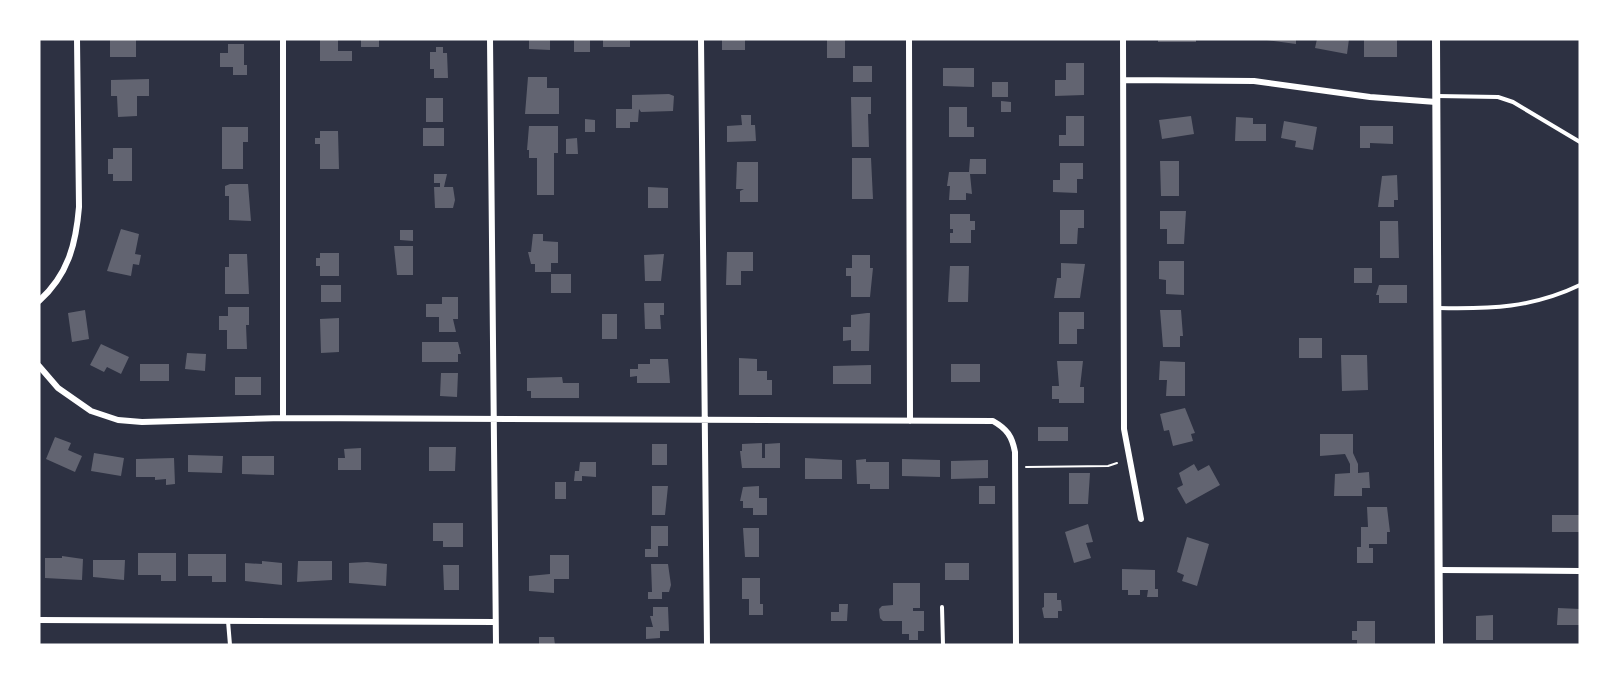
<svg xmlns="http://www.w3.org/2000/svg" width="1619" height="684" font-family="Lato,sans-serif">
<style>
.building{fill:#626471}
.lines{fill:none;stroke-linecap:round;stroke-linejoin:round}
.path{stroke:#fff;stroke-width:2}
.service{stroke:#fff;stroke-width:4}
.minor{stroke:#fff;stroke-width:6}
.tertiary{stroke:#fff;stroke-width:8}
</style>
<rect width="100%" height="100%" fill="#2d3142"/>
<!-- building -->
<path class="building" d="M110,39H136V57H110Z
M320,39H338V51H352V61H320Z
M361,39H379V47H361Z
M529,39H550V50L529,49Z
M574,39H590V52H574Z
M603,39H630V47H603Z
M722,39H745V50H722Z
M827,39H845V58H827Z
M1158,39H1196V42H1158Z
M1260,39H1296V44Z
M1317,39H1349L1347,54L1315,48Z
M1364,39H1397V57H1364Z
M228,44H244V65H247V75H233V67H220V53H228Z
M436,47H443V53H447L448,78H434V69H430V52H436Z
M1066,63H1084V95L1055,96V80H1066Z
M853,66H872V82H853Z
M943,68H974V87L943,86Z
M528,77H547V88H559V114H525Z
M149,79V96H137V116L118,117L117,96H111V80Z
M992,82H1008V97H992Z
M669,94L674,96L673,111L641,112L639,109L638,122H630V128H616V109H632V95Z
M851,97H871V114H868L869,147H852Z
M426,98H443V122H426Z
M1001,101L1011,102V112H1001Z
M949,107H967V127H974V137H949Z
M741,115H751V125H755L756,141L727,142V126L742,125Z
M1066,116H1084V146H1059V135H1066Z
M1191,116L1194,134L1162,139L1159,120Z
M1236,117L1253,118V124H1266V141H1235Z
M585,119L595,120V132H585Z
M1284,121L1317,127L1313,150L1295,147L1296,141L1281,138Z
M529,126H558V153H554V195H537V158H529V150H527Z
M1360,126H1393V144L1370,143V148H1360Z
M222,127H248V142H243V169H222Z
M423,128H444V146H423Z
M320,131H338L339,169H320V144H315V138H320Z
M577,138L578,154H566V139Z
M113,148H132V181H113V174H108V159H113Z
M852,158H871L873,199H852Z
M970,159H986V174H970L972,194L966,193V200H949L950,186H947L949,172H969Z
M1160,161H1179V196H1161Z
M737,162H758V202H740V191L744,189H736Z
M1060,163H1083V179H1077V193L1053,192V180H1060Z
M434,174H447L444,187H453L455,200L453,208H435L434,187H440V183H434Z
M1397,175L1398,200H1394V207H1378L1382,176Z
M230,184H248L251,221L229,220V196H225V186Z
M648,187L668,188V208H648Z
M1060,210H1084V228H1078L1077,244H1060Z
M1160,211H1186L1184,244H1167V229H1160Z
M950,214H970V221H975V230H971V243H950V233H953V229H950Z
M1380,221H1398L1399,258H1380Z
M121,229L139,234L135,254L141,255L139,265L133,264L131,276L107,271Z
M400,230H413V241L400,240Z
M533,234H543V241L558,242V263H551V272H535V264H531L528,252H531Z
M394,246H413V275H397Z
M727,252H753V271H741V285H726Z
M320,253H339V276H320V266H316V258H320Z
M229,254H247L249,294H225V267H229Z
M664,254L661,281H645L644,255Z
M852,255H870V268H873L870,297H851V276H846V268H852Z
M1159,261H1184V295L1166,294V280L1159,279Z
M1061,263L1085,264L1080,298H1054L1057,278H1061Z
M950,266H969L968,302H948Z
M1354,268H1372V283H1354Z
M551,274H571V293H551Z
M321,285H341V302H321Z
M1379,285H1407V303H1379V295H1376Z
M442,297H458V319H453L456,332H439V317H426V304H442Z
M644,303H664V315H660L661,329H645Z
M228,307H249V325H246L247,349H227V330H219V316H228Z
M85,310L89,339L72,342L68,313Z
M1160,310H1181L1183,336H1180V347H1163Z
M1059,312H1084V329H1077V344H1059Z
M867,313H870L869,351H851V340L843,341V327H851V315Z
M602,314H617V339H602Z
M339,318V352L321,353L320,319Z
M1299,338H1322V358H1299Z
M422,342H458L461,354H458V362H422Z
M101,344L129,357L121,374L107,367L104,372L90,365Z
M187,353L206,354L205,371L185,369Z
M1341,355H1367L1368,390L1342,391Z
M739,358L757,359V371H767V380H772V395H739Z
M650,359H668L670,383H637V376L630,377V369H638V364H650Z
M1057,361H1083L1080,387H1084V403H1059V399H1052V386H1059Z
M1160,361L1185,362V396H1166L1167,380H1159Z
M140,364H169V381H140Z
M951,364H980V382H951Z
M871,365V384H833V366Z
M441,373H458L457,397L440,396Z
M235,377H261V395H235Z
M562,377L563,383H579V398H531V391H527V378Z
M1185,408L1195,433L1191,434L1193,441L1173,446L1169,430L1164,431L1160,414Z
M1038,427H1068V441H1038Z
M1320,434H1353V453L1358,464V473L1369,472L1370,488H1362V496H1334L1335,474L1350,473V464L1345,454L1320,456Z
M55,437L71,443L68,450L82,456L75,472L46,459Z
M762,443V458H765V444L780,443V468H742L740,451H742V444Z
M652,444H667V465H652Z
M429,447H456L455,471H429Z
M361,448V470H338V458H345L344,449Z
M94,453L124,458L121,476L91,471Z
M188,455L223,456L222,473L188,472Z
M242,456H274V475L242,474Z
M174,458L175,484L166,485V479L155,480V477H136V459Z
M805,458L842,460V479H805Z
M866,459V462H889V489H870V484H857L856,460Z
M902,459L940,460V477L902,476Z
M988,460V478L951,479V461Z
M580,462H596V477L582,476V481H574L575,471H579Z
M1194,464L1198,471L1209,465L1220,485L1186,504L1177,488L1183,485L1179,473Z
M1069,473H1090L1088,504H1069Z
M555,482H566V499H555Z
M652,486H668L665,515H652Z
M759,486V498H767V515H753V508H743V501H740L743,487Z
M979,486H995V504H979Z
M1367,507H1387L1390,532H1387V544H1369V548H1373V563H1357V547H1361V527H1368Z
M1552,515H1580V532H1552Z
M433,523H463V547H443V541H433Z
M1088,524L1093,542L1086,543L1091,558L1074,563L1065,532Z
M651,526H668V546H658V557H645V549H651Z
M743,528H759V557H745Z
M1187,537L1209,544L1197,586L1182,581L1184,575L1177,572Z
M138,553H176V581H161V575H138Z
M188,554H226V582H212V576H188Z
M550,555H569V579H554V593L529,591V576L550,574Z
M62,556L83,559L82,580L45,578V558H62Z
M93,560H125L124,580L93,577Z
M262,561L282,563V585L245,581V563L262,564Z
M298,561H332V580L297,582Z
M367,562L387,564L386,586L349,583V563Z
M945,563H969V580H945Z
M651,564H668L671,585L669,592H662V599H648V592H652Z
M443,565H459V590H444Z
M1122,569L1155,570V589H1158V597H1147L1148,590H1140V595H1128V590H1122Z
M742,578H760V604H763V615H749V599H742Z
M893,583H920V608H913V611H924V631H918V640H909V634H902V621H883L880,618L879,609L882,606L893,605Z
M1044,593H1057V600H1061L1062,611H1058V618H1044L1042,608L1044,607Z
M839,604H848L847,621H831V612H839Z
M653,607H668L669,631H660V638L646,639V627H653L650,616H653Z
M1558,608L1580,609V625H1557Z
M1493,615V640H1476V616Z
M1357,621H1375V644L1357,645V640H1352V631H1357Z
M539,637H554L555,645H539Z"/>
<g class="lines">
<!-- path -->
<path class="path" d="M1026,467L1108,466L1117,463"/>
<!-- service -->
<path class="service" d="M1437,96L1498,97L1513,102L1580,142
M1439,308C1491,309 1532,308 1580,285
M942,607L943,645
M228,621L230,645"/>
<!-- minor -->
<path class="minor" d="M283,39V418
M490,39L496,645
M701,39L707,645
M909,39L910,421
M1123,39L1124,429L1141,519
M1124,80L1254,81L1370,97L1436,102
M39,301C68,275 76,244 79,207L77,39
M39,366L58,388L91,411L118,420L142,422L283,418L993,421C1007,429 1012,436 1015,452L1016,645
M1440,570L1580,571
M39,620L495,622"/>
<!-- tertiary -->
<path class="tertiary" d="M1436,39L1439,645"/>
</g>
<!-- border -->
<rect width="1619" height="684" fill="none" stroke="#ffffff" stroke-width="81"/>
</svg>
